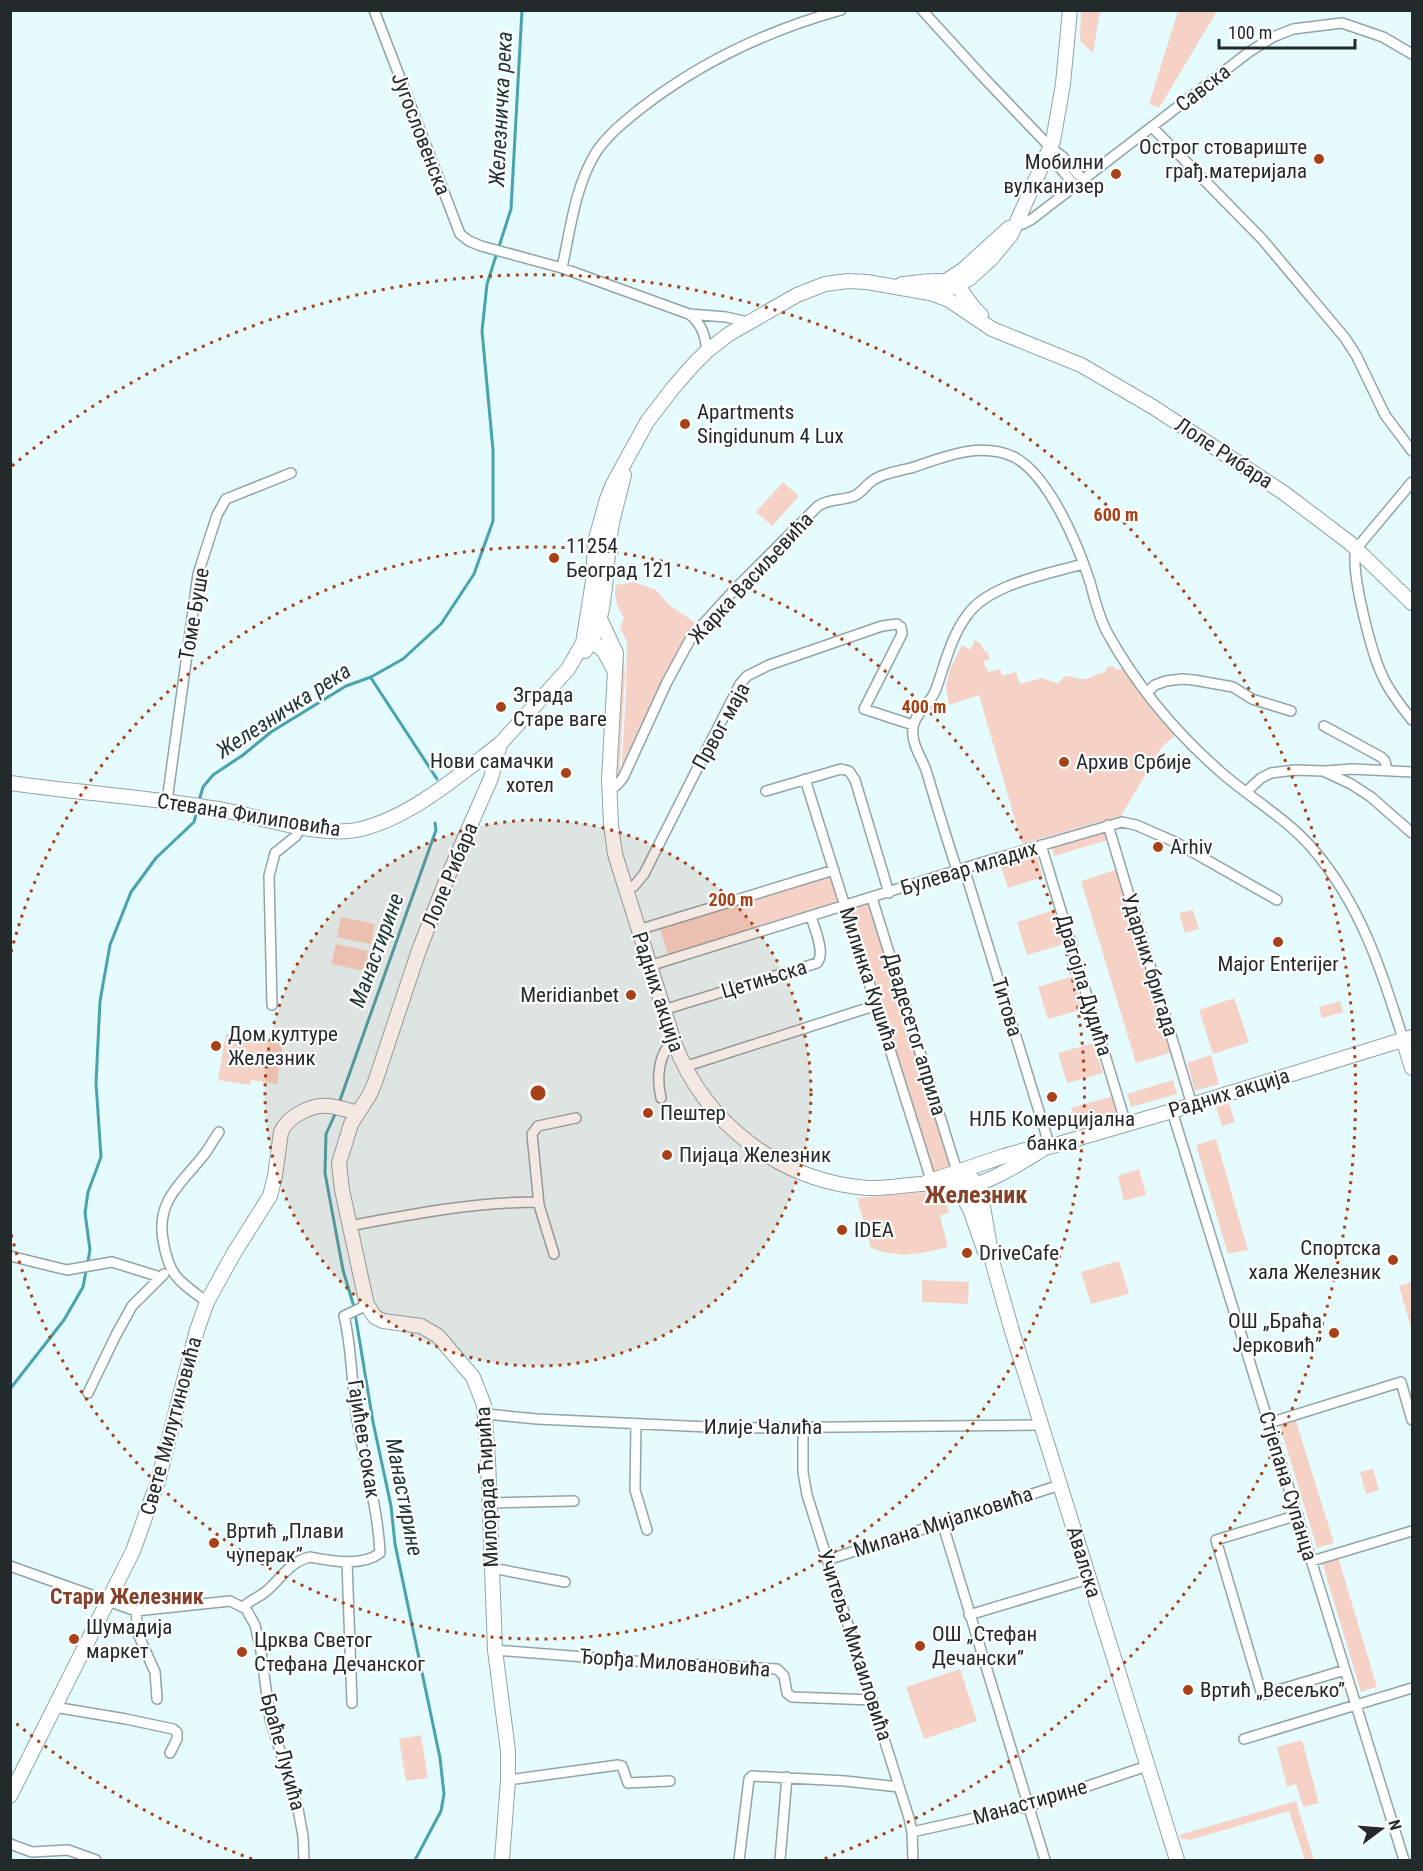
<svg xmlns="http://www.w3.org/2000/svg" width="1423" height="1871" font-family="'Roboto Condensed',sans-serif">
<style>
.green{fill:#f5d2c5}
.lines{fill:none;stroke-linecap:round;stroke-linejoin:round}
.stream{stroke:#48a3ad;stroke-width:3}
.street-casing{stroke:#91a4a6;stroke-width:12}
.secondary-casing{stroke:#91a4a6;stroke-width:16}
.street{stroke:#fff;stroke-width:9}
.secondary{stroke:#fff;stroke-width:14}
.ring{fill:none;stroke:#a74117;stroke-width:3;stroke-dasharray:3 6}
.poi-dot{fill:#a74117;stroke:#fff;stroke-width:2}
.labels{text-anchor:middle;stroke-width:4.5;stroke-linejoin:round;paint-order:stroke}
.street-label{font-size:21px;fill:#222a2b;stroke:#fff}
.poi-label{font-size:21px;fill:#222a2b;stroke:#fff;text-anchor:start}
.water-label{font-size:22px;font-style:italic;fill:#1e3537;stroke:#fff}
.neighbourhood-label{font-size:22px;font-weight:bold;fill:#854129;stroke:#fff}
.quarter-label{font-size:24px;font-weight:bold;fill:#854129;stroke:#fff}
.centre{fill:#a74117;stroke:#fff;stroke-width:3}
.ring-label{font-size:18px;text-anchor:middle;font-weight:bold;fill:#a74117;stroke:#fff;stroke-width:4.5;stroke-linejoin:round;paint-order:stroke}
</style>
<rect width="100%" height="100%" fill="#e6fbfd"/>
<!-- green -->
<path class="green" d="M1081,11H1100L1093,53L1080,41Z
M1178,11H1217L1159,108L1149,104Z
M783,482L799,496L772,526L756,512Z
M634,582L656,590L668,604L700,626L621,781L626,693L627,642L620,627L624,618C618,608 613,597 616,585Z
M975,640L981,644L984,651H987L990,659L983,662L989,672L1000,669L1002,676L1016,672L1020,684L1042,678L1058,684C1060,682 1062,678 1065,677C1070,674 1075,679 1080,679C1090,681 1096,672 1105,673L1107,667L1113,666L1117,670L1129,666L1180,731L1161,748L1121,816L1022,844L979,695L949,705L946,686L950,669L962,645L970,650Z
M620,652H623L625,674L619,783L616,782Z
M1105,828L1108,840L1054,856L1051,845Z
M1035,850L1043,877L1008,888L999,861Z
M1118,869L1173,1052L1136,1063L1081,881Z
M832,872L842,901L669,957L659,926Z
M871,903L952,1165L931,1172L850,909Z
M1054,910L1064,944L1027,955L1017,922Z
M1193,910L1199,929L1185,933L1179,913Z
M341,917L375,924L371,944L337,937Z
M336,944L369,951L365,971L331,964Z
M1074,976L1084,1009L1048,1019L1038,987Z
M1234,998L1249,1042L1213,1054L1199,1010Z
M1340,1001L1343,1012L1322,1018L1319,1007Z
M226,1034L283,1042L277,1084L251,1080L250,1085L218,1080Z
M1094,1043L1103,1073L1067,1083L1058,1053Z
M1211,1055L1219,1084L1195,1091L1187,1063Z
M1173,1080L1177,1094L1131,1107L1127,1094Z
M1117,1095L1123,1111L1077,1127L1071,1108Z
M1229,1103L1235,1122L1222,1126L1216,1107Z
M1216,1139L1248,1250L1228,1254L1196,1145Z
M1139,1169L1146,1195L1124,1201L1118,1176Z
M927,1192C938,1193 947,1201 949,1212L940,1216L948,1247C920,1254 899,1259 871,1248L857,1198Z
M1119,1261L1129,1294L1091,1304L1081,1272Z
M922,1280L969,1282L968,1304L922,1302Z
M1412,1282V1331L1399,1286Z
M1295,1418L1334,1543L1317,1548L1279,1423Z
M1373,1469L1379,1490L1366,1494L1360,1472Z
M1338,1557L1377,1687L1361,1692L1322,1562Z
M960,1669L977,1721L924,1739L906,1687Z
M421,1735L428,1778L406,1781L399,1739Z
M1302,1740L1319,1803L1303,1807L1296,1784L1287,1787L1277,1747Z
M1296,1801L1314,1860H1305L1289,1811L1190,1840L1182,1839L1179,1835Z"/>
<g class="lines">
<!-- stream -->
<path class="stream" d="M371,678L437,779
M199,801L203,787L213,775L243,755L271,732L346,686L371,677L403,659L441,624L474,574L493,521V450L482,331L487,284L511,209L522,10
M339,1103L436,830L435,823
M336,1112L326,1134L325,1173L343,1270L354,1307L373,1422L391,1506L395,1544L440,1758L444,1794L441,1811L415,1860
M10,1389L64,1320L83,1287L90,1250L85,1213L88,1192L101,1157L96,1083L100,1001L110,945L131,892L156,858L194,822L197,811"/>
<defs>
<path id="street" d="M374,10L460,234L469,241L481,246L562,268L689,314L726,317L748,322
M922,10L984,78L1050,147L1063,157L1083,180
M1153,128L1262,239L1345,338L1356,355L1385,415L1412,451
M1050,147L1056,163L1075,186
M1014,225L1023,224L1032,219L1249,52L1273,37L1293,29L1342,23L1383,37L1412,54
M562,268C570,231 575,187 595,154C606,136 624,122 640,109C699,63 769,30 841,10
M689,314C702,324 705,335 707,351
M1412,482L1356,549C1350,572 1372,655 1383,677C1390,693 1402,707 1412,720
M1147,692L1155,685L1166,681L1182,679L1194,680L1233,687L1252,699L1291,711
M1324,726L1381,757L1385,761L1387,770
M1325,771L1352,769L1412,772
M805,779L931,1180
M609,787L616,786L623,778L667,682L692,636L737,587L818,506C830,498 842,501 854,496C862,493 867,483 875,479C885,473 899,471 911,468C944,457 980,441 1014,457C1049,475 1078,545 1090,582C1095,600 1099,618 1108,634C1137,686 1178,735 1223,774C1252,799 1287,819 1312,848C1360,903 1382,971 1403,1039
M766,791L841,769L849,771L855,780L889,893
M1246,792L1261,778L1271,773L1295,770L1323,771L1351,784L1371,797L1412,833
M167,801L198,574L217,515L226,499L291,473
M1108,825L1192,1105
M1041,845L1126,1124
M964,868L1050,1147
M957,870C946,837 936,803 926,770C922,759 914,748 913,736C910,714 930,707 936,689C945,664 951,636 968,614C990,584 1048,574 1083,564
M626,891L634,886L644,874L740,684L747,676L769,665L882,626L897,624L901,627L902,634L864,709L913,725
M872,898L957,1171
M638,930L834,870
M649,966L984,862L1122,822L1136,825L1175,842L1277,900
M272,1005L269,876L275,853L296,836L301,826
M663,1010L817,963C826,953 814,928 811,916
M684,1067L877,1005
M661,1098C657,1082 657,1052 674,1042
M1172,1111L1404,1860
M349,1226C412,1214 475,1202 538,1202
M554,1254L539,1205L532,1134L538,1126L576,1118
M10,1256L67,1270L112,1262L160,1277
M207,1302C179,1281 169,1277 163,1240C156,1201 181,1184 203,1156C209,1149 213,1140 219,1132
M88,1393L116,1335L132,1306L164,1274
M486,1414L537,1419L730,1428L1041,1425
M1269,1423L1401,1382L1412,1420
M636,1425L635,1490L647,1530
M803,1428V1472L807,1495L909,1818L912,1832L913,1860
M490,1503L574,1501
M1298,1515L1216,1540L1262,1695L1345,1670
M942,1522L1045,1860
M827,1560L1060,1485
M1312,1561L1412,1531
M347,1562L352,1703
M10,1566L136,1611L230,1601L246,1609L255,1625L261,1651L270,1719L298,1809L303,1836L304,1860
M492,1568L565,1582
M243,1607C249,1601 257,1598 264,1593C280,1581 288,1562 310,1557C331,1561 362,1567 380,1553C378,1505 362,1459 356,1412C351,1380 352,1348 344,1316L367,1305
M136,1611L138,1634L155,1672L157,1699
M969,1615L1089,1579
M495,1650L635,1661L777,1669L784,1676L787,1693L792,1697L873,1700
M54,1707L126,1719L173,1729L177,1732V1739L170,1753
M1244,1739L1412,1688
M508,1780L618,1765L622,1766L628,1783L670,1781
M912,1832L1029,1806L1147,1766
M10,1844L32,1852L68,1850L96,1860
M739,1860L749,1779L752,1776L845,1781L899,1787
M780,1860L787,1777"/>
<path id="secondary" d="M902,284C915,283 948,277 957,286C966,295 971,307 981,315
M944,286L946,281L964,269L1009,228
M931,293L957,286L970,278L991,259L1011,235L1053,141L1063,84L1070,10
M600,619L616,653L609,779L611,825L615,854L674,1042C705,1124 780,1181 867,1188C885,1189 903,1185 922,1184C936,1183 952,1188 967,1186C989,1184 1025,1160 1045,1148
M587,637L604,651L614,670
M585,651C609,619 604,567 611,529C614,511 620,493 624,475
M10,783C79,793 149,797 218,809C260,816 320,839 361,829C411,817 459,775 500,744
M1403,1039L1412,1068
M959,1170C969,1173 975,1181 980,1190L993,1264L1012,1331L1177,1860
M957,1181L959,1190L970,1209L985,1252
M927,1182L1004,1156L1025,1150L1045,1148L1172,1111L1412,1037
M10,1796L133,1551L158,1481L197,1330L207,1302L234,1253L270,1196L275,1176L281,1132C288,1116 312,1104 329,1106C338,1107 348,1110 357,1113
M502,1860L508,1780V1751L495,1650L488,1460L484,1405L473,1377L438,1336L421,1326L383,1321L375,1317L367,1305L342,1190L339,1163L351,1124L370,1094L375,1082L419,950L448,876L491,778L500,744L568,669L583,643L593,581L595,542L607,499L613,484L647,422L673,388L693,365L707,351L729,334L797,295L825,284L848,281L867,282L930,293L949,300L992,329L1081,365L1153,407L1284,493L1350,543L1412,603"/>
</defs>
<!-- street casing -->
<use href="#street" class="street-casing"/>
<!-- secondary casing -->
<use href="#secondary" class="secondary-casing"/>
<!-- street -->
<use href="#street" class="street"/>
<!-- secondary -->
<use href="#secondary" class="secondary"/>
</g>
<!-- distance rings -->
<circle cx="538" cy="1093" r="273" fill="#a74117" fill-opacity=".12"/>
<g class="ring">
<circle cx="538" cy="1093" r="273"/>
<path d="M11 952A546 546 0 1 1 11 1234"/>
<path d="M252 1859A818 818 0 0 1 12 1720M12 466A818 818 0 1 1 824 1859"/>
</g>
<!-- markers -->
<g class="poi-dot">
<circle cx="1319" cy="159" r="6"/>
<circle cx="1116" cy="174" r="6"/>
<circle cx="685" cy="424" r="6"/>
<circle cx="554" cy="558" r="6"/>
<circle cx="501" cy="707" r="6"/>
<circle cx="1064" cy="762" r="6"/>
<circle cx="566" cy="773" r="6"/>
<circle cx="1158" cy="847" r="6"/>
<circle cx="1278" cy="942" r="6"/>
<circle cx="631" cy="995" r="6"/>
<circle cx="216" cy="1046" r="6"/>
<circle cx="1052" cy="1097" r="6"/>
<circle cx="648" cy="1113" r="6"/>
<circle cx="667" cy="1155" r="6"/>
<circle cx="842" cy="1230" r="6"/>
<circle cx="967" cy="1253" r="6"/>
<circle cx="1393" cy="1260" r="6"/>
<circle cx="1334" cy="1333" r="6"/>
<circle cx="214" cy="1543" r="6"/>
<circle cx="74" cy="1639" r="6"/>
<circle cx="920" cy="1646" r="6"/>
<circle cx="242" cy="1652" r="6"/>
<circle cx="1188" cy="1690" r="6"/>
</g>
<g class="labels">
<!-- street labels -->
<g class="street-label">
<text transform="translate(1203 88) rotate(-38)" y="7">Савска</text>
<text transform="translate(421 134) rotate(69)" y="7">Југословенска</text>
<text transform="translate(1224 453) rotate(33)" y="7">Лоле Рибара</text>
<text transform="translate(751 578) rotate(-47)" y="7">Жарка Васиљевића</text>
<text transform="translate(194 614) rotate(-80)" y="7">Томе Буше</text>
<text transform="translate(721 726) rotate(-61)" y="7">Првог маја</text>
<text transform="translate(249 815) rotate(9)" y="7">Стевана Филиповића</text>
<text transform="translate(969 868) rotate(-17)" y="7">Булевар младих</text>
<text transform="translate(450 875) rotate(-67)" y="7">Лоле Рибара</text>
<text transform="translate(1150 965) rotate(73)" y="7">Ударних бригада</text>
<text transform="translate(764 979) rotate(-17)" y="7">Цетињска</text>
<text transform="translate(869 979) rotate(72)" y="7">Милинка Кушића</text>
<text transform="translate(1084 985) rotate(73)" y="7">Драгојла Дудића</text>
<text transform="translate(658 992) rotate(72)" y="7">Радних акција</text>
<text transform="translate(1007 1007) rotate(73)" y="7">Титова</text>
<text transform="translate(915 1034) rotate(73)" y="7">Двадесетог априла</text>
<text transform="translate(1229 1093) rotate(-17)" y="7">Радних акција</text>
<text transform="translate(171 1426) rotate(-75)" y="7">Свете Милутиновића</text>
<text x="763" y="1434">Илије Чалића</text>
<text transform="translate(364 1439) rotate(81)" y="7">Гајићев сокак</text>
<text transform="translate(1288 1486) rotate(73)" y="7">Стјепана Супанца</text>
<text transform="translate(487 1487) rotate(-93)" y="7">Милорада Ћирића</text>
<text transform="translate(943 1522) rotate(-18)" y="7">Милана Мијалковића</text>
<text transform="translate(1084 1562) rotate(73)" y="7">Авалска</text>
<text transform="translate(855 1645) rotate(72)" y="7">Учитеља Михаиловића</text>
<text transform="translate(675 1663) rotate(4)" y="7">Ђорђа Миловановића</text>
<text transform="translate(283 1752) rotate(75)" y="7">Браће Лукића</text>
<text transform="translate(1030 1802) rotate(-16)" y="7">Манастирине</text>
</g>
<!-- poi labels -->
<g class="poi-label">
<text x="1307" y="154" text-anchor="end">Острог стовариште<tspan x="1307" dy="24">грађ.материјала</tspan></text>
<text x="1104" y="169" text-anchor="end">Мобилни<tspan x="1104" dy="24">вулканизер</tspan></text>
<text x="697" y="419">Apartments<tspan x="697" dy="24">Singidunum 4 Lux</tspan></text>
<text x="566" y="553">11254<tspan x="566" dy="24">Београд 121</tspan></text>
<text x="513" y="702">Зграда<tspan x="513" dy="24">Старе ваге</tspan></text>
<text x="554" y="768" text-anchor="end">Нови самачки<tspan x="554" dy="24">хотел</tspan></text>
<text x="1076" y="769">Архив Србије</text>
<text x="1170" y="854">Arhiv</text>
<text x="1278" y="971" text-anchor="middle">Major Enterijer</text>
<text x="619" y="1002" text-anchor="end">Meridianbet</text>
<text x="228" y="1041">Дом културе<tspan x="228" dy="24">Железник</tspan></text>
<text x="660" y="1120">Пештер</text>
<text x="1052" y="1126" text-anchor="middle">НЛБ Комерцијална<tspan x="1052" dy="24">банка</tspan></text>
<text x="679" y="1162">Пијаца Железник</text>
<text x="854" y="1237">IDEA</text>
<text x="1381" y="1255" text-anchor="end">Спортска<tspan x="1381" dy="24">хала Железник</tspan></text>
<text x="979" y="1260">DriveCafe</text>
<text x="1322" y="1328" text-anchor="end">ОШ „Браћа<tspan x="1322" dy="24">Јерковић”</tspan></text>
<text x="226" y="1538">Вртић „Плави<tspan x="226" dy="24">чуперак”</tspan></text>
<text x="86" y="1634">Шумадија<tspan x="86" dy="24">маркет</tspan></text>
<text x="932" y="1641">ОШ „Стефан<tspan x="932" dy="24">Дечански”</tspan></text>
<text x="254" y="1647">Црква Светог<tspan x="254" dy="24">Стефана Дечанског</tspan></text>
<text x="1200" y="1697">Вртић „Весељко”</text>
</g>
<!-- water labels -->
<g class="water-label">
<text transform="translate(500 109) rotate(-87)" y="8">Железничка река</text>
<text transform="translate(283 710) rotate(-33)" y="8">Железничка река</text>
<text transform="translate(376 950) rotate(-70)" y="8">Манастирине</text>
<text transform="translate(405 1497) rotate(79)" y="8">Манастирине</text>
</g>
<!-- neighbourhood labels -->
<g class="neighbourhood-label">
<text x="127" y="1604">Стари Железник</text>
</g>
<!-- quarter labels -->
<g class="quarter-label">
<text x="976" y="1203">Железник</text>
</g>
</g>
<circle cx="538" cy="1093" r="9" class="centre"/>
<g class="ring-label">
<text x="1116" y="521">600 m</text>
<text x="924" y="713">400 m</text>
<text x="731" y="906">200 m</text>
</g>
<!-- border -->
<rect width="1423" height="1871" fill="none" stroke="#222a2b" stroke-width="24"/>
<!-- north arrow -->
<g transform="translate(1381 1829) rotate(74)" stroke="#ffffff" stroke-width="4.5" paint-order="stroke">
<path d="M0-4.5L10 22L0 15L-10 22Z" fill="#222a2b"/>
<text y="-9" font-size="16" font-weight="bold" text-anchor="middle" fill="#222a2b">N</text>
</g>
<!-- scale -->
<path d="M1219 39v9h136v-9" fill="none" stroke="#222a2b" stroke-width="3"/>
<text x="1228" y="39" font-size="18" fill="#222a2b" stroke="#ffffff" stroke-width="4.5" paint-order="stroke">100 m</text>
</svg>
